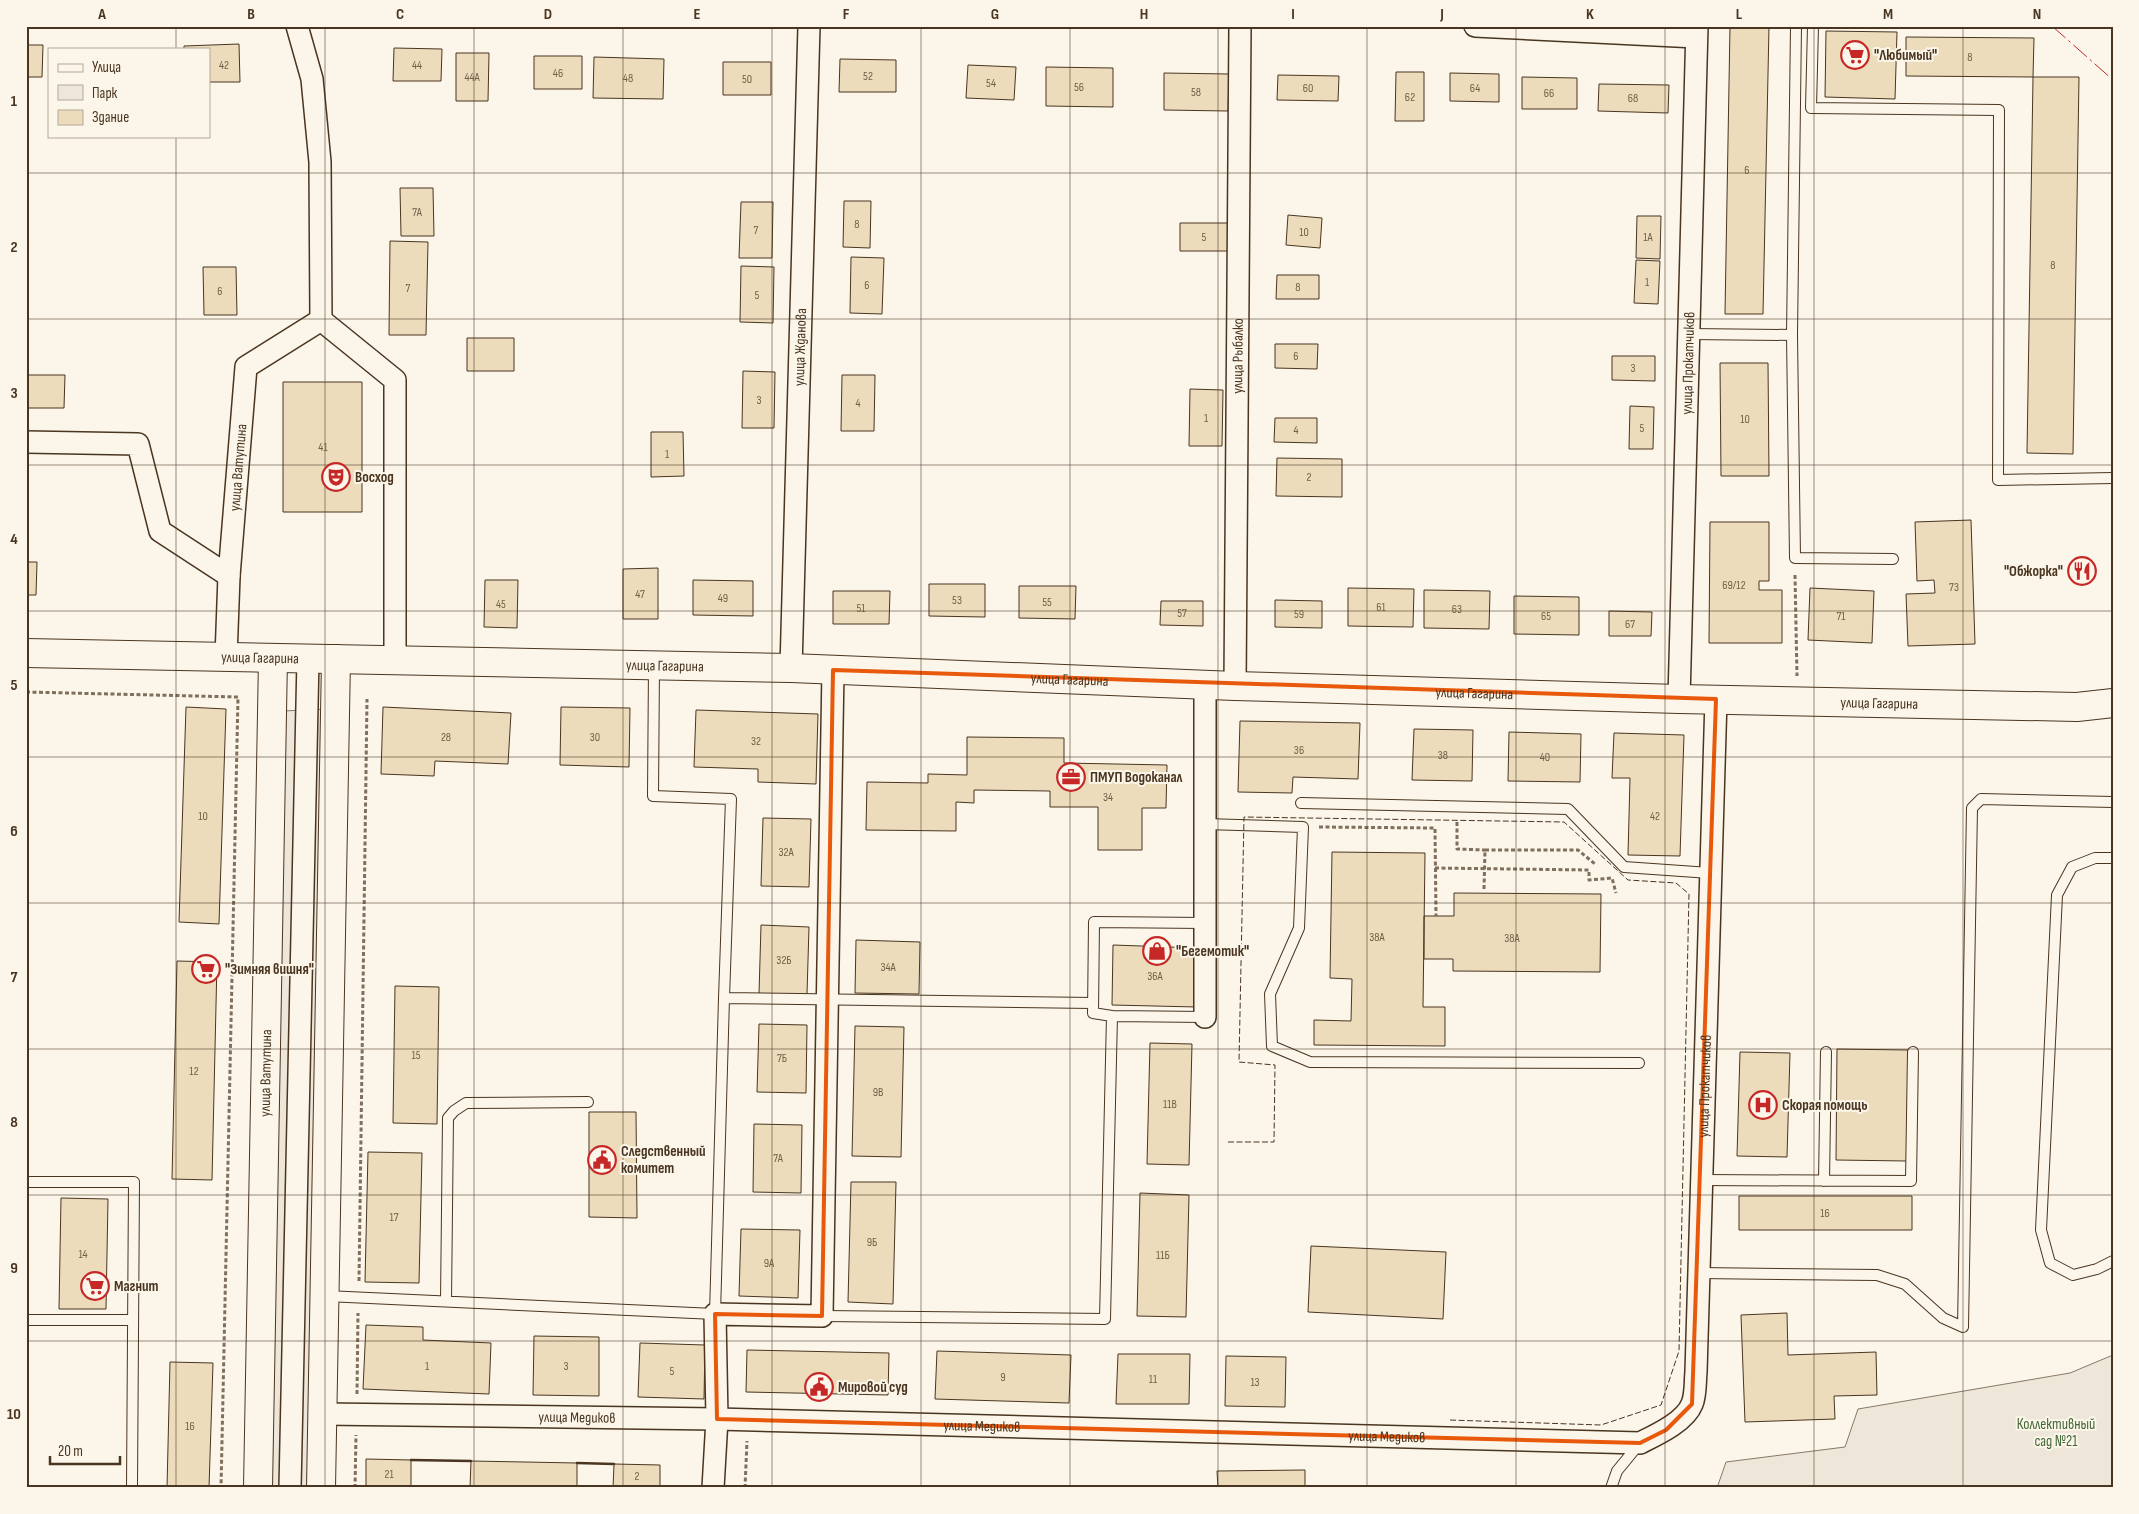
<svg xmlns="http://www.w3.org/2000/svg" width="2139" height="1514" font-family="'Sofia Sans Condensed',sans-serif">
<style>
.green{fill:#ede6d9;stroke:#887966}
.building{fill:#ecdcbc;stroke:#4a3520}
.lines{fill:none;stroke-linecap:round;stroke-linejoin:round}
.lane-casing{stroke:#4a3520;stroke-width:12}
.street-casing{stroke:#4a3520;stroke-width:24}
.secondary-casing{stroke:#4a3520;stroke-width:30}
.path{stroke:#7f6f5c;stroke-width:3;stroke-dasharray:4 2.5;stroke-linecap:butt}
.lane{stroke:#fbf6e9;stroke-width:10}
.street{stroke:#fbf6e9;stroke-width:21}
.secondary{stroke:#fbf6e9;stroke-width:28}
.fence{stroke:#4a3520;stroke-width:1;stroke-dasharray:6 2.5;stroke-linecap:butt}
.wall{stroke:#4a3520;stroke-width:2.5}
.power{stroke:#c62828;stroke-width:1;stroke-dasharray:18 4 2.5 4;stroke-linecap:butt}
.marked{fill:none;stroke:#e8590c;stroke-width:4;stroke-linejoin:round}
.grid{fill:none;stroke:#4a3520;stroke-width:1;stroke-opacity:0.55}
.labels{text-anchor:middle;stroke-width:4;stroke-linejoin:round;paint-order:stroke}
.number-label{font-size:12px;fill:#725f47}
.poi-label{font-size:15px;font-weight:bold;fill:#4a3520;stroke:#fbf6e9;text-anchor:start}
.street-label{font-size:15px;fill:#4a3520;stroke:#fbf6e9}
.park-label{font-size:15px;fill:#436837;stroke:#fbf6e9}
.neatline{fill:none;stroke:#4a3520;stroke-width:2}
.grid-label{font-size:16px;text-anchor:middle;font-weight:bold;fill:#4a3520}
</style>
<rect width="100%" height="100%" fill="#fbf6e9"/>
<!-- green -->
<path class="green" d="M327,709L308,1488H272L283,711Z
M2113,1355V1488H1717L1726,1462L1845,1447L1858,1409L2070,1373Z"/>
<!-- building -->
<path class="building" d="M1730,26H1769L1763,314H1725Z
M1826,31L1897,32L1895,99L1825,97Z
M1906,37L2034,38L2033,77L1906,76Z
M239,44L240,82H209V49H184V46Z
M26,45H43L42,77H26Z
M394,48L442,49L441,81H393Z
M456,53H489L488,101H456Z
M534,56H582V89H534Z
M594,57L664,59L663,99L593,98Z
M840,59L896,60V92H839Z
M723,62H771V95H723Z
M968,65L1016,67L1014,100L966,98Z
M1046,67L1113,68V107L1046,106Z
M1396,72H1424V121H1395Z
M1164,73L1229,74L1228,111L1164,110Z
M1450,73L1499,74V102L1450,101Z
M1278,75L1339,76L1338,101L1277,100Z
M1522,77L1577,78V109H1522Z
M2033,77H2079L2073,454L2027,453Z
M1599,84L1669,85L1668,113L1598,111Z
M400,188H433L434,236H401Z
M844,201H871L870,248L843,247Z
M741,202H773L772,258H739Z
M1288,215L1322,218L1320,248L1286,245Z
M1637,216H1661L1660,259L1636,258Z
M1180,223H1228V251H1180Z
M390,241L428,242L426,335H389Z
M851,257L884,258L882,314L850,313Z
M1636,260L1660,261L1658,304L1634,303Z
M741,266L774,267L773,323L740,322Z
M203,267H236L237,315H204Z
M1277,275H1319V299H1276Z
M467,338H514V371H467Z
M1275,344H1318L1317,369L1275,368Z
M1612,356H1655V381L1612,380Z
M1720,363H1768L1769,476H1721Z
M743,371L775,372L774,428H742Z
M26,375H65L64,408H26Z
M842,375H875L874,431H841Z
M283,382H362V512H283Z
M1190,389L1223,390L1222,446H1189Z
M1630,406L1654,407L1653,449H1629Z
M1275,418H1317V443L1274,442Z
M651,432H683L684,476L651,477Z
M1277,458L1342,459V497L1276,496Z
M1971,520L1975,644L1908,646L1906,594L1935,593L1934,580L1917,581L1915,522Z
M1710,522H1769V581H1759V590H1782V643H1709Z
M26,562H37L36,595H26Z
M658,568V619H623V569Z
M485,580H518L517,628L484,627Z
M693,580L753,581V616L693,615Z
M929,584H985V617L929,616Z
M1019,586H1076L1075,619L1019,618Z
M1348,588L1414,589L1413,627L1348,626Z
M1810,588L1874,591L1872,643L1808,640Z
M1424,590L1490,591L1489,629L1424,628Z
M833,591H890L889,624H833Z
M1514,596L1579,597V635L1514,634Z
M1275,600L1322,601V628L1275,627Z
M1161,601H1203V626L1160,625Z
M1609,611L1652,612L1651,636H1609Z
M186,707L226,709L219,924L179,922Z
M383,707L511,713L508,764L435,761L434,776L381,774Z
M561,707L630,708L629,767L560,765Z
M696,710L818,714L816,784L758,782V769L694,767Z
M1240,721L1360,723L1358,779L1293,777L1292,793L1238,792Z
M1414,729L1473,730L1472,781L1412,780Z
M1509,732L1581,734L1580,782L1508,781Z
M1614,733L1684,735L1680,856L1628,855L1630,778H1612Z
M967,737L1064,738V763L1167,765L1166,808H1142V850H1098V807H1050V791L974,790V803L956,802V831L866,830L867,782L928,783V774L967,775Z
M763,818L811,819L809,887L761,886Z
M1332,852L1425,853L1423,1007H1445V1046L1314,1045V1020L1351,1021L1352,979L1330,978Z
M1454,893L1601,894L1600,972L1453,971V959H1424V916H1454Z
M761,925L809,927L807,994H759Z
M856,940L920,942L919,994L855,993Z
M1113,945L1198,948L1197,1007L1112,1005Z
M177,961L217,962L212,1180L172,1179Z
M395,986L439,987L437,1124L393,1123Z
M759,1024L807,1025L806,1093L757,1092Z
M855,1026L904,1027L901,1157L852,1156Z
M1150,1043L1192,1044L1189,1165L1147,1164Z
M1837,1049L1908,1050L1907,1161L1836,1160Z
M1740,1052L1790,1053L1787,1157L1737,1156Z
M589,1112H636L637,1218L589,1217Z
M754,1124L802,1125L801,1193L753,1192Z
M368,1152L422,1153L419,1283L365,1282Z
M851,1182H896L893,1304L848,1302Z
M1140,1193L1189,1195L1186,1317L1137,1316Z
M1739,1196H1912V1230H1739Z
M61,1198L108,1199L106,1309H59Z
M741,1229L800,1230L798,1298L739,1296Z
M1311,1246L1446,1252L1443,1319L1308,1312Z
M1787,1313L1788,1355L1876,1352L1877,1395L1834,1396L1835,1419L1745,1422L1741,1315Z
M366,1325L423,1327V1340L491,1343L489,1394L363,1389Z
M534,1336L599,1337V1396L533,1395Z
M640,1343L705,1345L704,1399L638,1397Z
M747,1350L889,1353L888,1395L746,1392Z
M937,1351L1071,1355L1069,1403L935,1399Z
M1118,1354H1190L1189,1404H1116Z
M1226,1356L1286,1357L1285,1407L1225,1406Z
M170,1362L213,1363L209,1488H167Z
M366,1459L411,1460V1488H366Z
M471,1461L577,1463V1488H470Z
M614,1464L660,1465V1488H613Z
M1305,1470V1488H1218L1217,1471Z"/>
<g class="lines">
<defs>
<path id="lane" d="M1813,26L1811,108L1999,110L1998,480L2113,478
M1689,334L1792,335L1796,26
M1792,335L1795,558L1893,559
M654,666L653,796L731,799L724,998
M1301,803L1568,809L1624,867L1710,873
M1205,824L1303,827L1299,928L1270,994L1272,1046L1310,1062L1639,1063
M2113,858H2095L2072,867L2057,895L2041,1230L2050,1263L2073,1275L2097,1269L2113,1261
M1112,1016L1205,1017
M1701,1180L1911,1181L1913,1052
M1824,1181L1826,1052
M26,1182H134L132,1488
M1698,1273L1877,1275L1905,1284L1943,1318L1963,1327L1972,808L1981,799L2113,802
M326,1296L715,1314L724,998L1093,1003
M446,1301L448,1118L454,1111L466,1103L588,1102
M822,1316L1105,1319L1112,1016L1093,1013L1094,922L1206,923
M26,1320H132
M1611,1488L1617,1471L1640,1443"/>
<g id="street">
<path d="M297,26L312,79L320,162L321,320"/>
<path d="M1475,26L1696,37"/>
<path d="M321,320L395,380V660"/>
<path d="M26,442L138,444L160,531L229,576"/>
<path id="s1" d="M226,657L229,576L246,367L321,320"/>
<path id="s2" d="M791,668L809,26"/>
<path d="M1205,685V1017"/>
<path id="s3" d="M1235,686L1240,26"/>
<path id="s4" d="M1679,699L1697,26"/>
<path id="s5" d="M323,1414L717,1419L1640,1443C1656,1435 1685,1422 1692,1404C1696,1395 1695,1381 1696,1372L1716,699"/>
<path d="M290,1488L308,659"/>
<path d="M713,1488L717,1419L715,1314L822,1316L833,670"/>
</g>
<g id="secondary">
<path id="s6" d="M26,653L791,668L1235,686L1679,699L2077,707L2113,703"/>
<path id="s7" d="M258,1488L273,658"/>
<path d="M321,1488L336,659"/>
</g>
</defs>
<!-- lane casing -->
<use href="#lane" class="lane-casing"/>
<!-- street casing -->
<use href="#street" class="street-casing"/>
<!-- secondary casing -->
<use href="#secondary" class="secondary-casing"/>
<!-- path -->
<path class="path" d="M1795,575L1797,676
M26,692L238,697L221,1488
M1457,822V849L1485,850
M1319,827L1435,828L1436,916
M1435,868L1589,870V880L1612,878L1616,893
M1484,889L1485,850H1578L1595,864
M359,1281L367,699
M357,1394L358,1313
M355,1488L356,1435
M745,1488L747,1441"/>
<!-- lane -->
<use href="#lane" class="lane"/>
<!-- street -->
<use href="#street" class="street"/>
<!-- secondary -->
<use href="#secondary" class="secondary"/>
<!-- fence -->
<path class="fence" d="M1228,1142H1274L1275,1065L1239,1062L1244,817L1564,822L1628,880L1676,883L1689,894L1679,1351L1661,1405L1601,1425L1449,1420"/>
<!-- wall -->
<path class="wall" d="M411,1460L471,1461
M577,1463L614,1464"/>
<!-- power -->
<path class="power" d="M2052,26L2113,80"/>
</g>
<!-- marked area -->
<path class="marked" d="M833,670L1716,699L1692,1404L1666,1430L1640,1443L717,1419L715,1314L822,1316Z"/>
<!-- grid -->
<path class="grid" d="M176,26V49M325,26V1488M474,26V1488M623,26V1488M772,26V1488M921,26V1488M1070,26V1488M1218,26V1488M1367,26V1488M1516,26V1488M1665,26V1488M1814,26V1488M1963,26V1488M176,136V1488M26,173H2113M26,319H2113M26,465H2113M26,611H2113M26,757H2113M26,903H2113M26,1049H2113M26,1195H2113M26,1341H2113"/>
<!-- icons -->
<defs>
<symbol id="supermarket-ring" viewBox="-11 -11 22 22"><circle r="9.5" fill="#fbf6e9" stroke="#c62828" stroke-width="1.5"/><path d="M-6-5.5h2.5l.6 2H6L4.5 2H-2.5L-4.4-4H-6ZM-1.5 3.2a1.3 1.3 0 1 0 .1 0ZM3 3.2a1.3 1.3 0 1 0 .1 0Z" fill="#c62828"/></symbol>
<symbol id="theatre-ring" viewBox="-11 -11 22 22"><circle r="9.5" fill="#fbf6e9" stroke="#c62828" stroke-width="1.5"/><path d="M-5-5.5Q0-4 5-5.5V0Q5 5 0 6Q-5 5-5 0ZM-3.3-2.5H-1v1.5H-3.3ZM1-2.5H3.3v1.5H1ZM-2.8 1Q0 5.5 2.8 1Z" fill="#c62828"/></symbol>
<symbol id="restaurant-ring" viewBox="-11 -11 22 22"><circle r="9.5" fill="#fbf6e9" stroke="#c62828" stroke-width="1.5"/><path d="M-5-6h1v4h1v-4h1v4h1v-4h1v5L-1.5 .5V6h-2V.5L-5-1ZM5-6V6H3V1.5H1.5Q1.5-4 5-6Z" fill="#c62828"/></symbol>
<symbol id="office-ring" viewBox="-11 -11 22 22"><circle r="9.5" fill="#fbf6e9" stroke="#c62828" stroke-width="1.5"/><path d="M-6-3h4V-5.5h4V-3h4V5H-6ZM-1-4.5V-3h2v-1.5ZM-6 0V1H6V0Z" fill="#c62828"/></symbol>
<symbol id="shop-ring" viewBox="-11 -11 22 22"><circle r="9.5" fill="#fbf6e9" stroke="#c62828" stroke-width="1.5"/><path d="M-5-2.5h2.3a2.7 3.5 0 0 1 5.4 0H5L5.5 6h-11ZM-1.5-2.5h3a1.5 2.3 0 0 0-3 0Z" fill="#c62828"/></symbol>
<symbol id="hospital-ring" viewBox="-11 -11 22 22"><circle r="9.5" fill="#fbf6e9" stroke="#c62828" stroke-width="1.5"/><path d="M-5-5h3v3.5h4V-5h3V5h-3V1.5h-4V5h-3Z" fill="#c62828"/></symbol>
<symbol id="civic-ring" viewBox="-11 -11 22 22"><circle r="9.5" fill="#fbf6e9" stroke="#c62828" stroke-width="1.5"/><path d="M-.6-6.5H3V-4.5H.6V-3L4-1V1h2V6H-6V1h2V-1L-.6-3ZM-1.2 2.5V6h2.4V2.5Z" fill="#c62828"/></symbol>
</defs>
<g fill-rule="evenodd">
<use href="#supermarket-ring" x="1839" y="39" width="32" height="32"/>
<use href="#theatre-ring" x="320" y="461" width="32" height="32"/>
<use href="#restaurant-ring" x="2066" y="555" width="32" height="32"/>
<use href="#office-ring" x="1055" y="761" width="32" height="32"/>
<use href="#shop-ring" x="1141" y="935" width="32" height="32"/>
<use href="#supermarket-ring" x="190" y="953" width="32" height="32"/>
<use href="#hospital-ring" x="1747" y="1089" width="32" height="32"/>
<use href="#civic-ring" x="586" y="1144" width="32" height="32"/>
<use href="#supermarket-ring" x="79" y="1270" width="32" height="32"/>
<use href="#civic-ring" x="803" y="1371" width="32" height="32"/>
</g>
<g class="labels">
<!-- number labels -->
<g class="number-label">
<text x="1970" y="61">8</text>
<text x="224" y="69">42</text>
<text x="417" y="69">44</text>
<text x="558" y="77">46</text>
<text x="868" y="80">52</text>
<text x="472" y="81">44А</text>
<text x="628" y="82">48</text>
<text x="747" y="83">50</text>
<text x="991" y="87">54</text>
<text x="1079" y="91">56</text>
<text x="1308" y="92">60</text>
<text x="1475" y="92">64</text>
<text x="1196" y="96">58</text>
<text x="1549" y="97">66</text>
<text x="1410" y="101">62</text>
<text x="1633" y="102">68</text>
<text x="1747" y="174">6</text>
<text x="417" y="216">7А</text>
<text x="857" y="228">8</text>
<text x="756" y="234">7</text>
<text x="1304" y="236">10</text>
<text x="1204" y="241">5</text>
<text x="1648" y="241">1А</text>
<text x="2053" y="269">8</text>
<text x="1647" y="286">1</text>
<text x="867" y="289">6</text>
<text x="1298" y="291">8</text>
<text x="408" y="292">7</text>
<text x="220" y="295">6</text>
<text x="757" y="299">5</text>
<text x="1296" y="360">6</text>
<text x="1633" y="372">3</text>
<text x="759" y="404">3</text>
<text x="858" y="407">4</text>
<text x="1206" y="422">1</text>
<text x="1745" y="423">10</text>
<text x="1642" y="432">5</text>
<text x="1296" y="434">4</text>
<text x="323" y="451">41</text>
<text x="667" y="458">1</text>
<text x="1309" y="481">2</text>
<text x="1734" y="589">69/12</text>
<text x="1954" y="591">73</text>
<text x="640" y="598">47</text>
<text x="723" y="602">49</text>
<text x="957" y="604">53</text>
<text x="1047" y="606">55</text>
<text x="501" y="608">45</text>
<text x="1381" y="611">61</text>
<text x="861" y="612">51</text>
<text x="1457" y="613">63</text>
<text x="1182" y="617">57</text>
<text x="1299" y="618">59</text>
<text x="1546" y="620">65</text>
<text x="1841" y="620">71</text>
<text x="1630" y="628">67</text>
<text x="446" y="741">28</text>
<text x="595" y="741">30</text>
<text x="756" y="745">32</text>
<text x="1299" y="754">36</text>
<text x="1443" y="759">38</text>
<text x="1545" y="761">40</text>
<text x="1108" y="801">34</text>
<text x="203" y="820">10</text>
<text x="1655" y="820">42</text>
<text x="786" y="856">32А</text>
<text x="1377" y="941">38А</text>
<text x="1512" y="942">38А</text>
<text x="784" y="964">32Б</text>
<text x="888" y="971">34А</text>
<text x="1155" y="980">36А</text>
<text x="416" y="1059">15</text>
<text x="782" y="1062">7Б</text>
<text x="194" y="1075">12</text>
<text x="878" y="1096">9В</text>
<text x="1170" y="1108">11В</text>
<text x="778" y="1162">7А</text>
<text x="1825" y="1217">16</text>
<text x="394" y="1221">17</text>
<text x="872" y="1246">9Б</text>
<text x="83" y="1258">14</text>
<text x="1163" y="1259">11Б</text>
<text x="769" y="1267">9А</text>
<text x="427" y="1370">1</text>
<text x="566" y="1370">3</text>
<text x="672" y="1375">5</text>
<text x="1003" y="1381">9</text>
<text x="1153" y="1383">11</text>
<text x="1255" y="1386">13</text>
<text x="190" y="1430">16</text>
<text x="389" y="1478">21</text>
<text x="637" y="1480">2</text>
</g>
<!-- poi labels -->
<g class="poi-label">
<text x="1874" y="60">"Любимый"</text>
<text x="355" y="482">Восход</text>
<text x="2063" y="576" text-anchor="end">"Обжорка"</text>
<text x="1090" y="782">ПМУП Водоканал</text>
<text x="1176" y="956">"Бегемотик"</text>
<text x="225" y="974">"Зимняя вишня"</text>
<text x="1782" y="1110">Скорая помощь</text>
<text x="621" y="1156">Следственный<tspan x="621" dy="17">комитет</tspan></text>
<text x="114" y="1291">Магнит</text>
<text x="838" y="1392">Мировой суд</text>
</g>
<!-- street labels -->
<g class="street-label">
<text dy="5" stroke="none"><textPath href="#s2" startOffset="321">улица Жданова</textPath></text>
<text dy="5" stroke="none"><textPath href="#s3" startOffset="330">улица Рыбалко</textPath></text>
<text dy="5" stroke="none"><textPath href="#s4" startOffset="336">улица Прокатчиков</textPath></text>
<text dy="5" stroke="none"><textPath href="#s1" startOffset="190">улица Ватутина</textPath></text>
<text dy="5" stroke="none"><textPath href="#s6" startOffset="234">улица Гагарина</textPath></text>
<text dy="5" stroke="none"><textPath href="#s6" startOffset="639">улица Гагарина</textPath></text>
<text dy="5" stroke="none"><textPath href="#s6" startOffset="1044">улица Гагарина</textPath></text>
<text dy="5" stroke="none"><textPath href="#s6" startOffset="1449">улица Гагарина</textPath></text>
<text dy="5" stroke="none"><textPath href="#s6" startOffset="1854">улица Гагарина</textPath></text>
<text dy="5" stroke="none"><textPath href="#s7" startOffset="415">улица Ватутина</textPath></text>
<text dy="5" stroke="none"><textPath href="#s5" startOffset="1702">улица Прокатчиков</textPath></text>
<text dy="5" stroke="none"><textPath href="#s5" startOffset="254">улица Медиков</textPath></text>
<text dy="5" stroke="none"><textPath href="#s5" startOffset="659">улица Медиков</textPath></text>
<text dy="5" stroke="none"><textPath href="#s5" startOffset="1064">улица Медиков</textPath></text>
</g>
<!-- park labels -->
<g class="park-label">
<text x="2056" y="1429">Коллективный<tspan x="2056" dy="17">сад №21</tspan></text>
</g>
</g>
<!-- border -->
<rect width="2139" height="1514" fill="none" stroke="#fbf6e9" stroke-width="55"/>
<!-- legend -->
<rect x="48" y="48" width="162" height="90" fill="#fbf6e9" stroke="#b4a999"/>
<rect x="58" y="64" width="25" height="8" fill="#fbf6e9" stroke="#b4a999"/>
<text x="92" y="72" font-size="15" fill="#4a3520">Улица</text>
<rect x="58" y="85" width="25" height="15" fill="#ede6d9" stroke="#b4a999"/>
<text x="92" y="98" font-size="15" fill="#4a3520">Парк</text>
<rect x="58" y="110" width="25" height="15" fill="#ecdcbc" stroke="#b4a999"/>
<text x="92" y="122" font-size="15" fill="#4a3520">Здание</text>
<!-- scale -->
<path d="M50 1456v8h70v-8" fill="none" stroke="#4a3520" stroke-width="2.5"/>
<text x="58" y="1456" font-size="15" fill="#4a3520" stroke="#fbf6e9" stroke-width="4" paint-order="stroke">20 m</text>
<rect x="28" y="28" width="2084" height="1458" class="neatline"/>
<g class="grid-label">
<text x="102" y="19">A</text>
<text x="251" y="19">B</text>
<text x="400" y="19">C</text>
<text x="548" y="19">D</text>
<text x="697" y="19">E</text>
<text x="846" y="19">F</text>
<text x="995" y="19">G</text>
<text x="1144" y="19">H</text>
<text x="1293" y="19">I</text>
<text x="1442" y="19">J</text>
<text x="1590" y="19">K</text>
<text x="1739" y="19">L</text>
<text x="1888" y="19">M</text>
<text x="2037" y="19">N</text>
<text x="14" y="106">1</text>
<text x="14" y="252">2</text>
<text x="14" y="398">3</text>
<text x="14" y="544">4</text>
<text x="14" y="690">5</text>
<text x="14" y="836">6</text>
<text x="14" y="982">7</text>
<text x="14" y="1127">8</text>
<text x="14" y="1273">9</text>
<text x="14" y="1419">10</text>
</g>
</svg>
